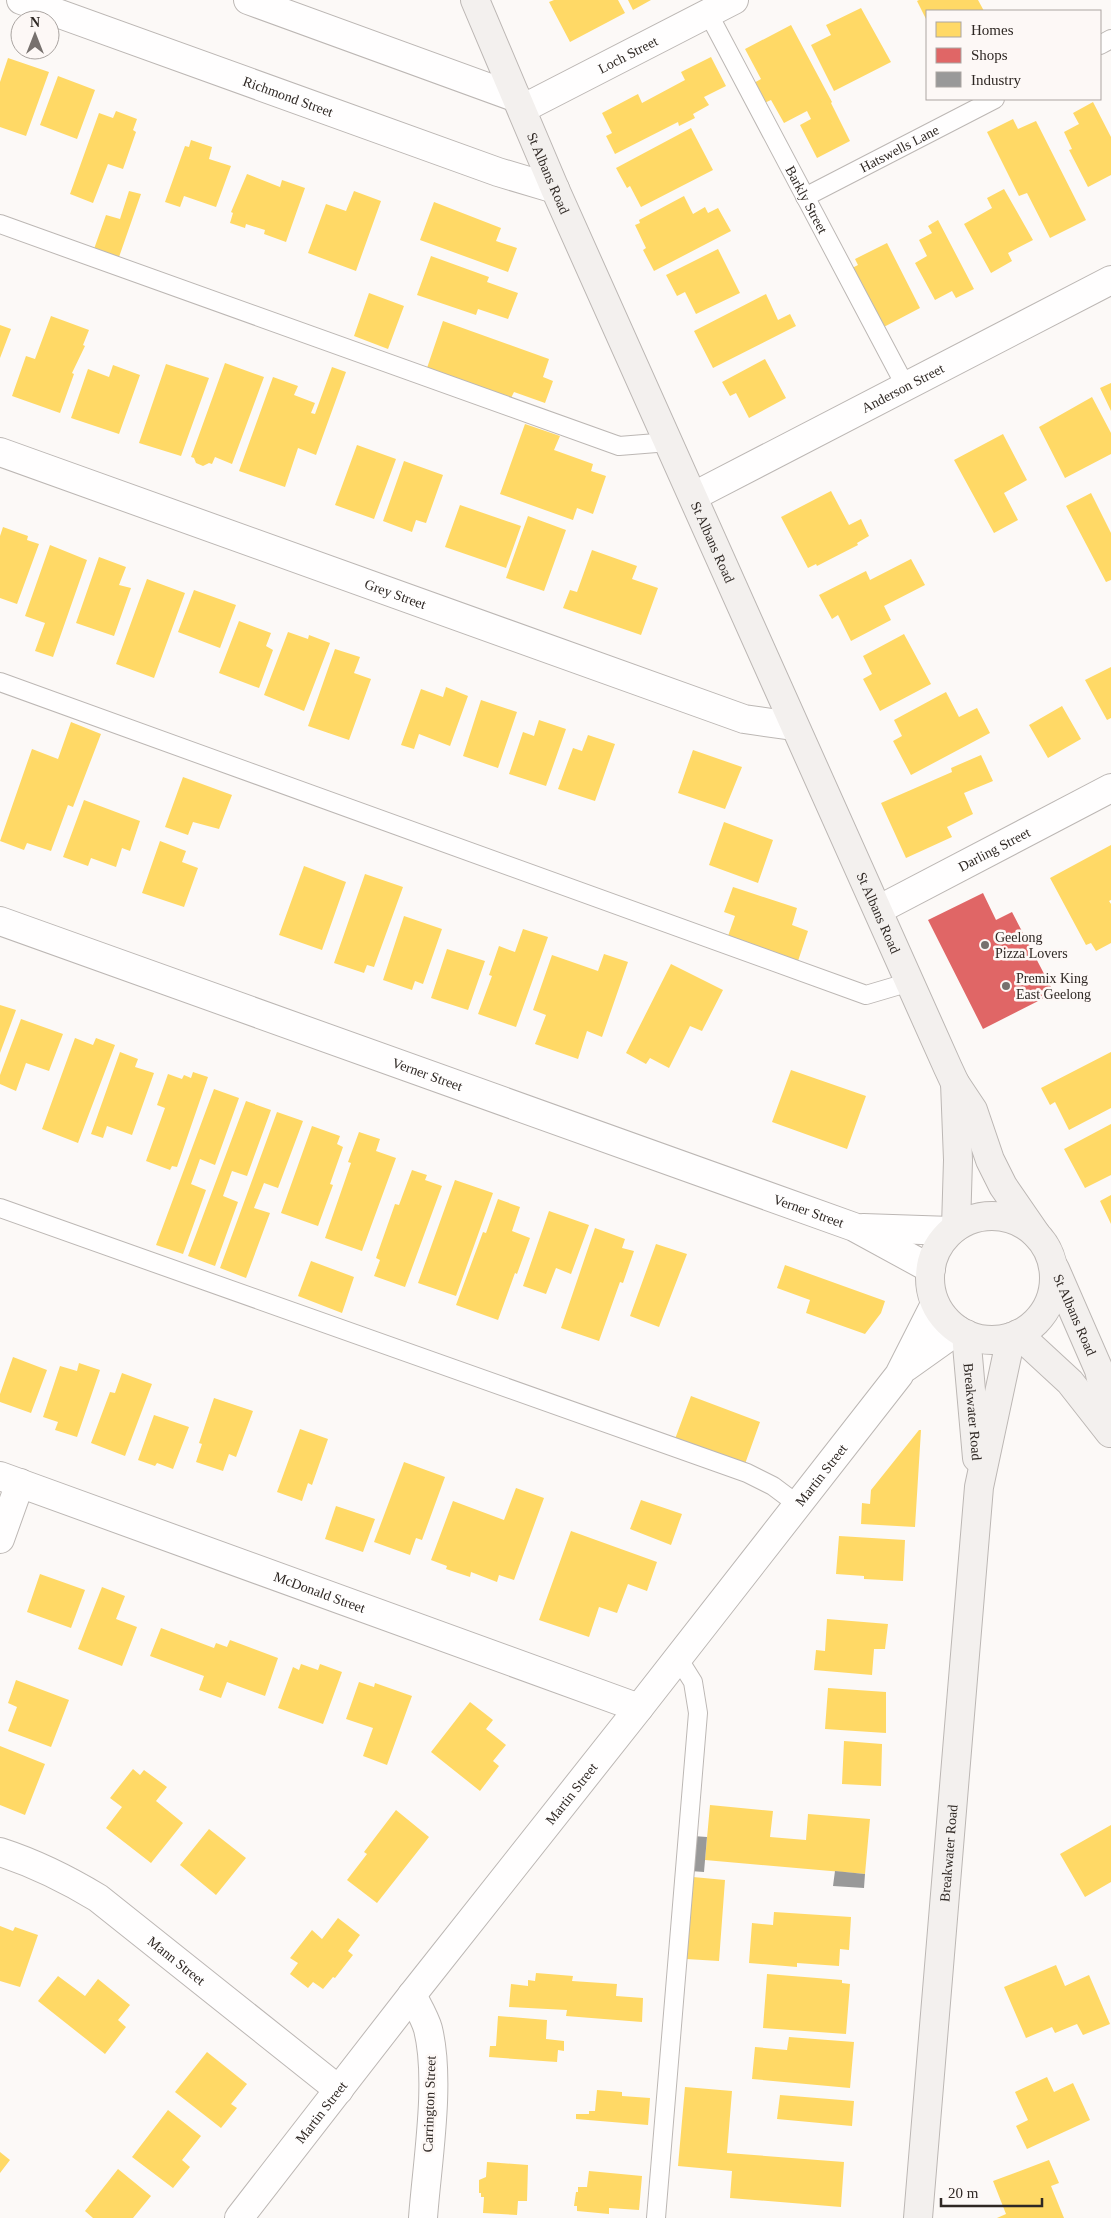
<svg xmlns="http://www.w3.org/2000/svg" width="1111" height="2218" font-family="'Times New Roman',serif">
<style>
.homes{fill:#ffd966}
.shops{fill:#e06666}
.industry{fill:#999}
.lines{fill:none;stroke-linecap:round;stroke-linejoin:round}
.lane-casing{stroke:#bcb7b4;stroke-width:20}
.street-casing{stroke:#bcb7b4;stroke-width:30}
.secondary-casing{stroke:#bcb7b4;stroke-width:30}
.lane{stroke:#fffefe;stroke-width:18}
.street{stroke:#fffefe;stroke-width:28}
.secondary{stroke:#f3f0ee;stroke-width:28}
.poi-dot{fill:#77716e;stroke:#fdf8f6;stroke-width:2}
.labels{text-anchor:middle;stroke-width:5;stroke-linejoin:round;paint-order:stroke}
.street-label{font-size:14px;fill:#2f2824;stroke:#fdf8f6}
.poi-label{font-size:14px;fill:#2f2824;stroke:#fdf8f6;text-anchor:start}
</style>
<rect width="100%" height="100%" fill="#fcf9f7"/>
<!-- homes -->
<path class="homes" d="M554,0H618L625,13L570,42L549,2Z
M628,0H651L633,10Z
M919,0H978L984,11H927V21L917,1Z
M861,8L891,62L834,91L811,45L831,35L826,25Z
M791,25L832,102L831,103L850,141L817,158L800,125L811,119L807,111L784,123L771,100L762,104L752,84L761,79L745,49Z
M711,57L726,86L704,97L709,105L693,114L695,118L679,126L678,122L615,154L606,136L612,133L602,113L638,94L642,103L685,80L681,72Z
M8,58L49,72L26,136L0,127V82Z
M58,76L95,90L77,139L40,125Z
M1093,102L1111,137V175L1088,187L1069,150L1072,149L1064,132L1079,124L1073,113Z
M116,111L137,119L133,130L136,132L123,169L108,164L93,203L70,194L99,113L113,118Z
M1013,119L1018,129L1036,121L1086,220L1050,238L1027,193L1019,196L987,132Z
M691,128L713,170L641,207L630,186L627,188L616,168Z
M191,140L212,147L209,159L231,166L216,207L184,196L180,207L165,202L185,146L189,147Z
M247,174L280,187L282,180L305,188L286,242L264,234L265,230L246,224L245,228L230,223L233,213L231,212Z
M1004,189L1033,240L1008,253L1012,261L991,273L964,224L992,208L987,198Z
M129,191L141,194L119,257L94,249L106,215L120,219Z
M354,191L381,201L356,271L308,253L326,204L346,211Z
M684,196L693,214L705,207L708,213L718,208L731,231L654,271L643,250L646,248L635,225L640,223L639,220Z
M434,202L501,228L496,241L517,248L508,272L420,240Z
M938,220L974,289L956,298L952,291L935,300L915,263L927,256L919,240L932,233L928,226Z
M887,243L920,308L880,329L852,268L858,265L855,259Z
M718,249L740,293L696,314L685,292L677,296L666,275Z
M431,256L489,277L487,282L518,293L508,319L478,309L476,315L417,295Z
M369,293L404,306L388,349L354,336Z
M766,294L778,320L790,314L796,326L713,368L694,331Z
M51,316L89,330L83,345L85,346L72,373L74,374L60,413L12,396L26,356L35,359Z
M443,321L549,359L543,377L553,381L545,403L514,392L511,398L427,368Z
M0,325L11,329L0,358Z
M765,359L786,398L749,418L736,393L730,396L722,382Z
M225,363L264,377L232,464L215,457L212,464L209,463L203,466L196,463L194,458L191,457Z
M166,364L209,378L181,456L139,443Z
M113,365L140,375L119,434L71,418L88,369L109,377Z
M332,367L346,372L316,455L298,448L285,487L239,471L273,377L298,386L294,395L315,403L311,413L315,414Z
M1111,383V411L1100,388Z
M1092,397L1111,433V454L1065,478L1039,427Z
M525,424L560,436L554,450L593,464L591,471L606,476L593,514L577,508L573,520L500,494Z
M1003,434L1027,480L1004,493L1018,520L994,533L954,460Z
M357,445L396,459L374,519L335,505Z
M404,461L443,475L426,523L416,520L412,532L383,521Z
M831,491L849,525L861,519L869,536L857,543L858,545L817,566L816,564L808,568L781,517Z
M1091,493L1111,533V580L1106,582L1066,506Z
M460,505L521,526L506,568L445,547Z
M528,516L566,530L544,591L506,578Z
M3,527L28,536L27,540L39,544L17,604L0,598V536Z
M50,545L87,560L53,657L35,651L45,623L25,616Z
M592,550L637,566L632,579L658,588L641,635L563,608L570,590L577,592Z
M99,557L126,567L119,585L131,588L114,636L76,623Z
M911,559L925,585L884,606L891,620L851,641L838,615L832,619L819,595L866,571L870,580Z
M147,579L185,593L154,678L116,664Z
M194,590L236,605L220,648L178,632Z
M239,621L271,633L266,646L273,650L259,688L219,673Z
M288,632L308,639L309,635L330,643L304,711L264,695Z
M904,634L931,684L880,711L863,679L872,674L863,656Z
M335,649L360,657L354,673L371,679L349,740L308,726Z
M1111,667V718L1107,720L1085,680Z
M446,687L468,696L450,746L419,734L414,749L401,745L421,689L443,697Z
M946,692L959,717L977,708L990,733L911,775L893,741L902,736L894,720Z
M481,700L517,712L498,768L463,756Z
M1062,706L1081,739L1048,758L1029,725Z
M539,720L566,729L546,786L509,774L523,732L534,736Z
M71,722L101,734L73,807L68,805L51,851L27,843L24,850L0,841L32,749L58,759Z
M588,735L615,744L595,801L558,789L573,748L582,751Z
M693,750L742,767L725,809L678,793Z
M981,755L993,781L964,793L973,814L947,827L952,837L906,858L881,803L952,772L951,768Z
M183,777L232,795L219,829L193,822L188,835L165,827Z
M84,800L140,821L130,851L122,848L116,867L91,858L88,866L63,857Z
M724,822L773,840L758,883L709,865Z
M160,841L186,851L182,862L198,868L184,907L142,893Z
M1111,845V900L1109,901L1111,904V943L1096,951L1091,943L1086,945L1050,878Z
M304,866L346,882L322,950L279,935Z
M365,874L403,887L374,967L367,965L364,973L334,963Z
M733,887L797,908L792,925L808,931L798,961L728,936L735,916L724,912Z
M404,916L442,929L423,984L415,981L412,990L383,980Z
M523,929L548,937L516,1027L478,1014L492,976L489,975L499,946L515,952Z
M447,949L485,961L468,1010L431,998Z
M604,954L628,962L602,1037L587,1031L578,1059L535,1044L546,1015L533,1010L552,955L598,971Z
M671,964L723,990L702,1031L690,1026L669,1068L650,1058L646,1064L626,1053Z
M0,1005L16,1010L0,1053Z
M21,1019L63,1034L49,1071L26,1063L16,1091L0,1084V1075Z
M75,1038L93,1045L96,1038L115,1045L78,1143L42,1129Z
M120,1052L138,1059L135,1067L154,1073L132,1135L107,1126L103,1138L91,1134Z
M1111,1052V1108L1069,1130L1055,1102L1050,1105L1041,1088Z
M791,1070L866,1096L847,1149L772,1122Z
M193,1072L208,1077L177,1167L172,1166L170,1170L146,1161L165,1108L157,1105L168,1074L182,1079L184,1075L191,1078Z
M214,1089L239,1098L215,1165L200,1159L191,1184L206,1190L183,1254L156,1245Z
M246,1101L271,1110L247,1176L232,1171L223,1196L238,1202L215,1266L188,1256Z
M277,1112L303,1121L278,1188L264,1183L254,1208L270,1213L246,1278L220,1268Z
M1111,1124V1175L1085,1188L1064,1149Z
M312,1126L340,1136L337,1144L343,1147L330,1184L333,1185L318,1226L281,1213Z
M359,1132L380,1139L376,1151L396,1158L362,1251L325,1238L351,1163L348,1162Z
M412,1170L427,1175L425,1180L442,1186L405,1287L374,1276L380,1260L376,1258L395,1204L399,1205Z
M455,1180L493,1193L456,1296L418,1283Z
M1111,1195V1224L1100,1201Z
M498,1199L520,1207L512,1231L530,1238L517,1274L515,1273L498,1320L456,1305L483,1232L486,1233Z
M549,1211L589,1225L571,1274L556,1268L546,1294L523,1286Z
M595,1228L625,1239L622,1248L634,1251L623,1283L620,1282L599,1341L561,1328Z
M656,1244L687,1254L659,1327L630,1316Z
M311,1261L354,1277L342,1313L298,1296Z
M785,1265L885,1301L881,1313L865,1334L806,1313L810,1300L777,1288Z
M13,1357L47,1370L31,1413L0,1402V1394Z
M79,1363L100,1370L77,1437L55,1430L58,1422L43,1417L60,1366L77,1371Z
M122,1373L152,1384L125,1456L91,1443L110,1392L115,1393Z
M691,1396L760,1422L745,1464L675,1439Z
M214,1398L253,1411L236,1457L229,1454L223,1471L196,1462L202,1444L199,1443Z
M154,1415L189,1427L173,1469L157,1463L155,1466L138,1460Z
M300,1429L328,1439L312,1485L308,1483L302,1501L277,1492Z
M919,1430H921L915,1527L861,1524L862,1503L870,1504L871,1490Z
M404,1462L445,1477L422,1540L416,1538L410,1555L374,1542Z
M516,1488L544,1498L514,1580L499,1575L497,1582L471,1572L470,1577L446,1569L447,1566L431,1560L453,1501L504,1520Z
M641,1500L682,1514L671,1545L630,1529Z
M336,1506L375,1519L363,1552L325,1539Z
M571,1531L657,1562L647,1591L628,1584L617,1613L599,1607L589,1637L539,1620Z
M839,1536L905,1540L903,1581L864,1579V1576L836,1574Z
M40,1574L85,1590L71,1628L27,1612Z
M102,1587L125,1596L116,1619L137,1627L122,1666L78,1649Z
M827,1619L888,1624L885,1649H874L872,1675L814,1670L816,1650L825,1651Z
M161,1628L214,1648L216,1643L227,1647L230,1640L278,1658L265,1696L227,1682L221,1698L199,1690L204,1676L150,1656Z
M301,1664L318,1670L320,1664L342,1672L323,1724L278,1708L293,1667L299,1670Z
M16,1680L69,1700L51,1747L8,1731L17,1707L8,1703Z
M359,1682L374,1687L375,1683L412,1696L387,1765L363,1756L373,1728L346,1719Z
M828,1688L886,1692V1733L825,1729Z
M470,1702L493,1720L486,1729L506,1745L493,1761L499,1766L480,1791L431,1752Z
M844,1741L882,1744L881,1786L842,1784Z
M0,1746L45,1764L25,1815L0,1805Z
M133,1769L140,1775L144,1770L167,1787L156,1801L183,1823L151,1863L106,1828L122,1807L110,1798Z
M710,1805L773,1811L770,1837L806,1840L808,1814L870,1819L865,1874L705,1860Z
M396,1810L429,1837L377,1903L347,1880L367,1854L364,1852Z
M1111,1825V1882L1085,1897L1060,1854Z
M209,1829L246,1858L216,1895L180,1865Z
M693,1877L725,1880L719,1961L686,1959Z
M774,1912L851,1917L849,1950L840,1949L839,1966L797,1963V1967L749,1963L752,1923L773,1925Z
M338,1918L360,1935L348,1951L353,1955L335,1978L333,1977L323,1989L313,1982L308,1988L290,1974L298,1963L290,1958L312,1930L322,1939Z
M0,1926L13,1931L15,1927L38,1935L20,1987L0,1981Z
M1056,1965L1065,1986L1089,1975L1110,2024L1083,2035L1077,2024L1055,2033L1052,2027L1026,2038L1004,1987Z
M536,1973L573,1976L572,1981L617,1984L616,1996L643,1998L642,2022L566,2016L567,2010L509,2007L511,1984L528,1986V1980L535,1981Z
M767,1974L842,1980V1983L850,1984L846,2034L763,2028Z
M58,1976L85,1996L98,1979L130,2005L118,2020L126,2027L105,2054L38,2001Z
M498,2016L547,2020L546,2039L564,2041V2051L558,2050L557,2062L489,2057L490,2046H496Z
M789,2037L854,2042L850,2088L752,2079L755,2047L787,2050Z
M207,2052L247,2084L231,2104L237,2108L221,2128L175,2092Z
M1047,2077L1054,2092L1073,2083L1090,2120L1027,2149L1016,2126L1028,2120L1015,2092Z
M685,2087L732,2091L727,2153L844,2162L841,2207L730,2198L732,2171L678,2166Z
M597,2090L622,2092V2096L650,2098L648,2125L576,2119V2114H589V2111H595Z
M780,2095L854,2101L852,2126L777,2119Z
M168,2110L201,2136L182,2160L190,2167L173,2188L132,2157Z
M0,2152L10,2160L0,2173Z
M1049,2160L1059,2183L1051,2186L1064,2218H997L1006,2214L993,2181Z
M487,2162L528,2165L527,2201H518L517,2215L483,2213L484,2197H481V2193H479V2180L486,2177Z
M118,2169L151,2196L133,2218H93L85,2211Z
M589,2171L642,2176L639,2210L609,2208V2214L577,2211V2206H574L576,2192H578V2187H587Z"/>
<!-- shops -->
<path class="shops" d="M983,893L996,920L1012,912L1054,993L983,1029L928,920Z"/>
<!-- industry -->
<path class="industry" d="M693,1836L707,1837L704,1872L690,1871Z
M835,1871L865,1874L864,1888L833,1886Z"/>
<g class="lines">
<defs>
<g id="lane">
<path id="s1" d="M708,13L906,387"/>
<path d="M1100,45L1111,39"/>
<path id="s2" d="M805,197L995,99"/>
<path d="M0,224L619,446L669,442"/>
<path d="M0,682L866,995L910,982"/>
<path d="M0,1208L747,1473L773,1486L797,1504"/>
<path d="M656,2218L698,1713L693,1682L678,1658"/>
</g>
<g id="street">
<path id="s3" d="M21,0L498,172L555,189"/>
<path d="M248,0L517,98"/>
<path id="s4" d="M522,109L734,0"/>
<path id="s5" d="M0,452L744,719L793,726"/>
<path id="s6" d="M694,496L1111,280"/>
<path id="s7" d="M878,910L1111,788"/>
<path id="s8" d="M0,921L854,1227L931,1269"/>
<path d="M863,1228L951,1231"/>
<path d="M906,1367L958,1330"/>
<path id="s9" d="M0,1476L639,1708"/>
<path d="M0,1539L20,1483"/>
<path id="s10" d="M0,1852C37,1864 65,1878 98,1898L339,2090"/>
<path d="M412,1995C417,2005 425,2018 428,2029C441,2082 427,2163 423,2218"/>
<path id="s11" d="M239,2218L412,1995L639,1708L899,1375L935,1304"/>
</g>
<g id="secondary">
<path id="s12" d="M475,0L555,189L948,1068L955,1083L973,1110L990,1160L1003,1186L1036,1234"/>
<path d="M955,1083L958,1160L956,1227"/>
<circle cx="992" cy="1278" r="62"/>
<path id="s13" d="M1055,1269L1099,1370L1111,1424"/>
<path id="s14" d="M966,1334L977,1458"/>
<path d="M1018,1334L1070,1382L1110,1433"/>
<path id="s15" d="M918,2218L979,1487L1011,1337"/>
</g>
</defs>
<!-- lane casing -->
<use href="#lane" class="lane-casing"/>
<!-- street casing -->
<use href="#street" class="street-casing"/>
<!-- secondary casing -->
<use href="#secondary" class="secondary-casing"/>
<!-- lane -->
<use href="#lane" class="lane"/>
<!-- street -->
<use href="#street" class="street"/>
<!-- secondary -->
<use href="#secondary" class="secondary"/>
</g>
<!-- markers -->
<g class="poi-dot">
<circle cx="985" cy="945" r="5"/>
<circle cx="1006" cy="986" r="5"/>
</g>
<g class="labels">
<!-- street labels -->
<g class="street-label">
<text dy="5" stroke="none"><textPath href="#s4" startOffset="119">Loch Street</textPath></text>
<text dy="5" stroke="none"><textPath href="#s3" startOffset="284">Richmond Street</textPath></text>
<text dy="5" stroke="none"><textPath href="#s2" startOffset="106">Hatswells Lane</textPath></text>
<text dy="5" stroke="none"><textPath href="#s12" startOffset="188">St Albans Road</textPath></text>
<text dy="5" stroke="none"><textPath href="#s1" startOffset="211">Barkly Street</textPath></text>
<text dy="5" stroke="none"><textPath href="#s6" startOffset="235">Anderson Street</textPath></text>
<text dy="5" stroke="none"><textPath href="#s12" startOffset="592">St Albans Road</textPath></text>
<text dy="5" stroke="none"><textPath href="#s5" startOffset="420">Grey Street</textPath></text>
<text dy="5" stroke="none"><textPath href="#s7" startOffset="131">Darling Street</textPath></text>
<text dy="5" stroke="none"><textPath href="#s12" startOffset="998">St Albans Road</textPath></text>
<text dy="5" stroke="none"><textPath href="#s8" startOffset="454">Verner Street</textPath></text>
<text dy="5" stroke="none"><textPath href="#s8" startOffset="859">Verner Street</textPath></text>
<text dy="5" stroke="none"><textPath href="#s13" startOffset="50">St Albans Road</textPath></text>
<text dy="5" stroke="none"><textPath href="#s14" startOffset="78">Breakwater Road</textPath></text>
<text dy="5" stroke="none"><textPath href="#s11" startOffset="944">Martin Street</textPath></text>
<text dy="5" stroke="none"><textPath href="#s9" startOffset="340">McDonald Street</textPath></text>
<text dy="5" stroke="none"><textPath href="#s11" startOffset="539">Martin Street</textPath></text>
<text dy="5" stroke="none"><textPath href="#s15" startOffset="366">Breakwater Road</textPath></text>
<text dy="5" stroke="none"><textPath href="#s10" startOffset="209">Mann Street</textPath></text>
<text transform="translate(429 2104) rotate(-88)" y="5">Carrington Street</text>
<text dy="5" stroke="none"><textPath href="#s11" startOffset="134">Martin Street</textPath></text>
</g>
<!-- poi labels -->
<g class="poi-label">
<text x="995" y="942">Geelong<tspan x="995" dy="16">Pizza Lovers</tspan></text>
<text x="1016" y="983">Premix King<tspan x="1016" dy="16">East Geelong</tspan></text>
</g>
</g>
<!-- legend -->
<rect x="926" y="10" width="175" height="90" fill="#fdf8f6" stroke="#aba5a2"/>
<rect x="936" y="22" width="25" height="15" fill="#ffd966" stroke="#aba5a2"/>
<text x="971" y="35" font-size="15" fill="#2f2824">Homes</text>
<rect x="936" y="48" width="25" height="15" fill="#e06666" stroke="#aba5a2"/>
<text x="971" y="60" font-size="15" fill="#2f2824">Shops</text>
<rect x="936" y="72" width="25" height="15" fill="#999999" stroke="#aba5a2"/>
<text x="971" y="85" font-size="15" fill="#2f2824">Industry</text>
<!-- north arrow -->
<g transform="translate(35 35)"><circle r="24" fill="#fdf8f6" stroke="#aba5a2"/>
<path d="M0-4L9 19L0 12L-9 19Z" fill="#77716e"/>
<text y="-8" font-size="14" font-weight="bold" text-anchor="middle" fill="#2f2824">N</text>
</g>
<!-- scale -->
<path d="M941 2198v8h101v-8" fill="none" stroke="#2f2824" stroke-width="2.5"/>
<text x="948" y="2198" font-size="15" fill="#2f2824" stroke="#fdf8f6" stroke-width="4" paint-order="stroke">20 m</text>
</svg>
